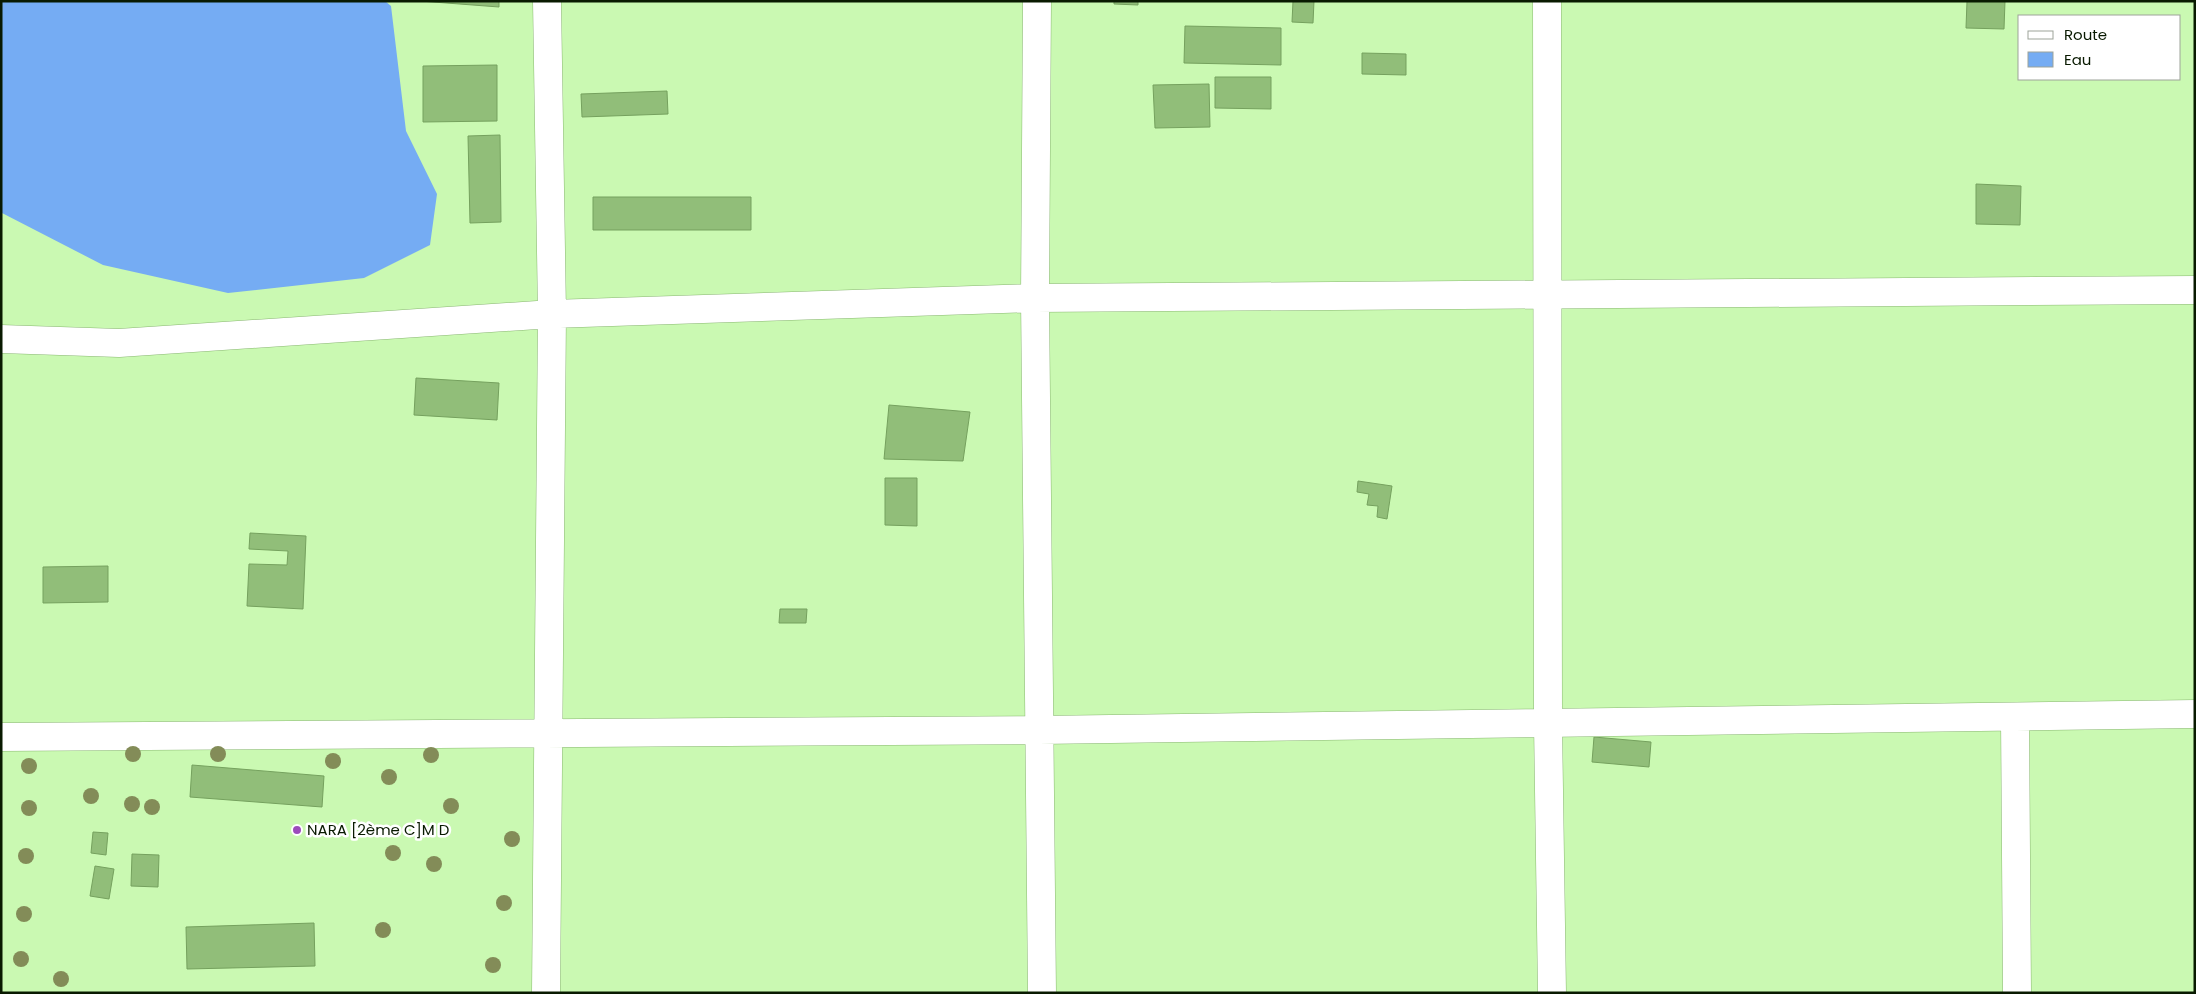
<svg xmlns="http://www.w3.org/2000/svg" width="2196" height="994" font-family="Poppins,sans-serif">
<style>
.water{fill:#75acf3}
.building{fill:#91be79;stroke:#75a15e}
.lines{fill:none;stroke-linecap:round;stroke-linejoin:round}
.minor-casing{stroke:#8ab773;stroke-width:29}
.minor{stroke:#fff;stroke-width:28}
.tree{fill:#838c58}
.poi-dot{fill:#9c4cbc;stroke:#fff;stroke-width:2}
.labels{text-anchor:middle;stroke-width:5;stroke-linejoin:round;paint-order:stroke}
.poi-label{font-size:15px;fill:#091a01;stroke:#fff;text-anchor:start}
</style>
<rect width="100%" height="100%" fill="#caf9b2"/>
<!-- water -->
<path class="water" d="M1,1H385L391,6L406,131L437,194L430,245L364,278L228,293L103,265L2,213Z"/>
<!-- building -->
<path class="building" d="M420,1H499V7Z
M1114,1H1138V5L1114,4Z
M1293,1H1314L1313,23L1292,22Z
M1967,1H2005L2004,29L1966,28Z
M1185,26L1281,28V65L1184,63Z
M1362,53L1406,54V75L1362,74Z
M497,65V121L423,122V66Z
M1215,77H1271V109L1215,108Z
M1209,84L1210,127L1155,128L1153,85Z
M667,91L668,114L582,117L581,94Z
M500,135L501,222L470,223L468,136Z
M1976,184L2021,186L2020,225L1976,224Z
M593,197H751V230H593Z
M416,378L499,383L497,420L414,415Z
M889,405L970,412L963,461L884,459Z
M885,478H917V526L885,525Z
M1358,481L1392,486L1387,519L1377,517L1378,506L1367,505L1369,494L1357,492Z
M250,533L306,536L303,609L247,606L249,564L287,565L288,551L249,549Z
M108,566V602L43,603V567Z
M780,609H807L806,623H779Z
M1594,737L1651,742L1649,767L1592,762Z
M192,765L324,776L322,807L190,797Z
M93,832L108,833L106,855L91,853Z
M132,854L159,855L158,887L131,886Z
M95,866L114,869L109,899L90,896Z
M314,923L315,966L187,969L186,927Z"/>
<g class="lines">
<defs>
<path id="minor" d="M1037,1L1035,298L1042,993
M1547,1L1548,723L1552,993
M1,339L119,343L552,314L1035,298L2195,290
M2015,717L2017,993
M1,737L1039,730L2195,714
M546,993L552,314L547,1"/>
</defs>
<!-- minor casing -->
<use href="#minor" class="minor-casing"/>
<!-- minor -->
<use href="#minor" class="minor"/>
</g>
<!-- trees -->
<g class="tree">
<circle cx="133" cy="754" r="8"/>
<circle cx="218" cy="754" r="8"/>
<circle cx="431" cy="755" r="8"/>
<circle cx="333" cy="761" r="8"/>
<circle cx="29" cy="766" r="8"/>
<circle cx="389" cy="777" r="8"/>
<circle cx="91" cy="796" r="8"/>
<circle cx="132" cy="804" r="8"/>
<circle cx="451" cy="806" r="8"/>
<circle cx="152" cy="807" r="8"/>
<circle cx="29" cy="808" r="8"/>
<circle cx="512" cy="839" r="8"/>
<circle cx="393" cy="853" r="8"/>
<circle cx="26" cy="856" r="8"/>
<circle cx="434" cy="864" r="8"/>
<circle cx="504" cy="903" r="8"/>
<circle cx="24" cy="914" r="8"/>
<circle cx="383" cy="930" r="8"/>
<circle cx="21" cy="959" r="8"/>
<circle cx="493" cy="965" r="8"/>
<circle cx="61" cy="979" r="8"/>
</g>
<!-- markers -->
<circle class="poi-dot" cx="297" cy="830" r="5"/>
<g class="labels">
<!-- poi labels -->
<g class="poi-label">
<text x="307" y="835">NARA [2ème C]M D</text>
</g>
</g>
<!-- border -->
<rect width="2196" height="994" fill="none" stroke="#091a01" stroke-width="5"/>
<!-- legend -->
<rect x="2018" y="15" width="162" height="65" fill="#ffffff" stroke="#9da399"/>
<rect x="2028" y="31" width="25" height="8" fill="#ffffff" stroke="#9da399"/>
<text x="2064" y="40" font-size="15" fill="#091a01">Route</text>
<rect x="2028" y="52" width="25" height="15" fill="#75acf3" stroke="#9da399"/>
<text x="2064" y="65" font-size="15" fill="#091a01">Eau</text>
</svg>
